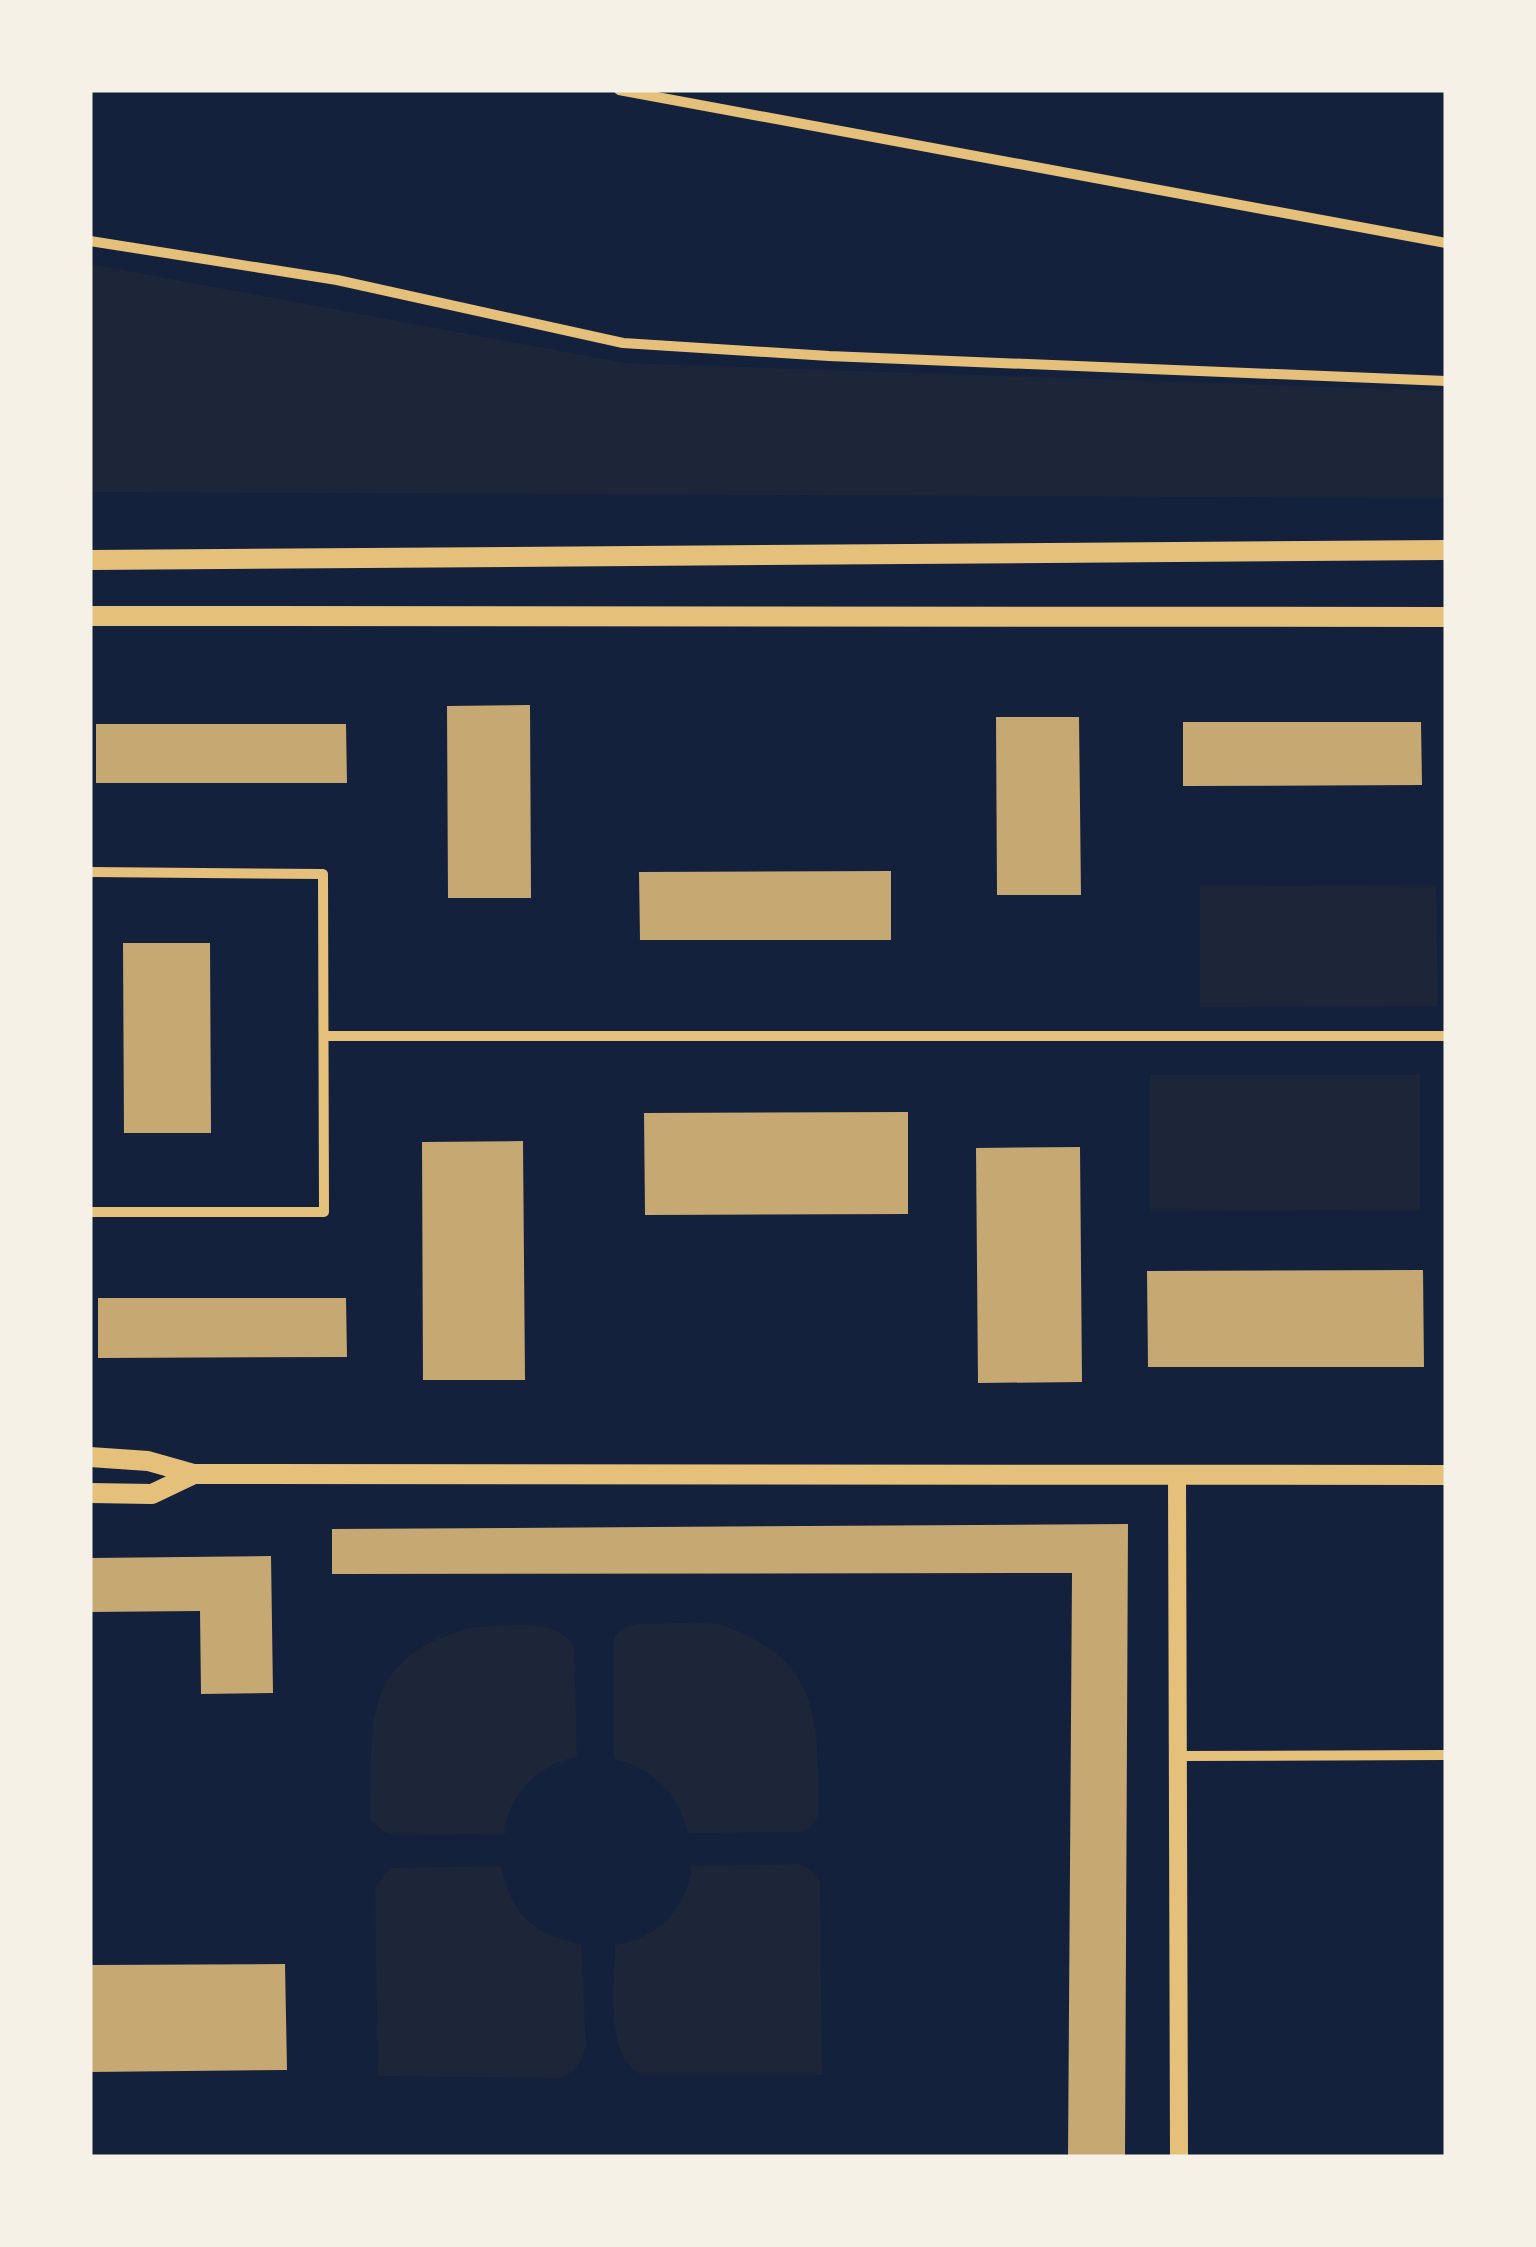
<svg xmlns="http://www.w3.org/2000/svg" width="1536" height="2247" font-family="'PT Sans Narrow',sans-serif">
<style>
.green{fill:#1d2539}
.building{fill:#c6a872}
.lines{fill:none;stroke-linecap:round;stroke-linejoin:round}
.minor{stroke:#e5c07b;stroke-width:10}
.tertiary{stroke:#e5c07b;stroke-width:18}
.secondary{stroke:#e5c07b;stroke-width:20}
</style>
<rect width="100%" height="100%" fill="#14213d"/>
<!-- green -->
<path class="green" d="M90,264L625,363L1446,391V498L90,492Z
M1436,885L1438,1006L1200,1007V886Z
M1150,1075H1420V1210L1150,1211Z
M638,1624C664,1624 691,1621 716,1624C728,1625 741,1633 752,1638C827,1675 817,1746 818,1816L810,1828L802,1832L688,1833C677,1792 654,1769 614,1759V1637L624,1627Z
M473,1627C505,1627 554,1616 574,1645L577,1757C541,1763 506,1795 505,1834L395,1835L384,1832L370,1819C373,1721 358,1658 473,1627Z
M799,1864L811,1871L820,1881L822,2075H643C603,2059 615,1981 615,1945C657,1939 687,1908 692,1866Z
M501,1866C511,1913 533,1935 581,1944L586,2045C581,2064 577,2071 559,2078L378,2076L375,1888L390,1868Z"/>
<!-- building -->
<path class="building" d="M530,705L531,898H448L447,706Z
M996,717H1079L1081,895H997Z
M1183,722H1421L1422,785L1183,786Z
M96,724H346L347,783H96Z
M891,871V940H640L639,872Z
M123,943H210L211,1133H124Z
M908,1112V1214L645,1215L644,1113Z
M523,1141L525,1380H423L422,1142Z
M1080,1147L1082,1382L978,1383L976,1148Z
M1423,1270L1424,1367H1148L1147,1271Z
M98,1298H346L347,1357L98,1358Z
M1128,1524L1125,2157H1068L1072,1573L332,1574V1529Z
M271,1556L273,1693L201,1694L200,1611L90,1612V1558Z
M285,1964L287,2070L90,2072V1965Z"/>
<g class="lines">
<!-- minor -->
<path class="minor" d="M619,90L1446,243
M90,241L337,280L623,343L829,356L1446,381
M90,872L323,874L324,1212H90
M324,1036H1446
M1178,1756L1446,1755"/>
<!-- tertiary -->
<path class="tertiary" d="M1177,1475L1179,2157"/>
<!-- secondary -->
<path class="secondary" d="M90,560L1446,550
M90,616L1446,617
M90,1457L148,1461L194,1474L1446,1475
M90,1493L152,1494L194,1474"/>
</g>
<!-- border -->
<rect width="1536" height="2247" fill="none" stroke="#f6f1e7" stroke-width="185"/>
</svg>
